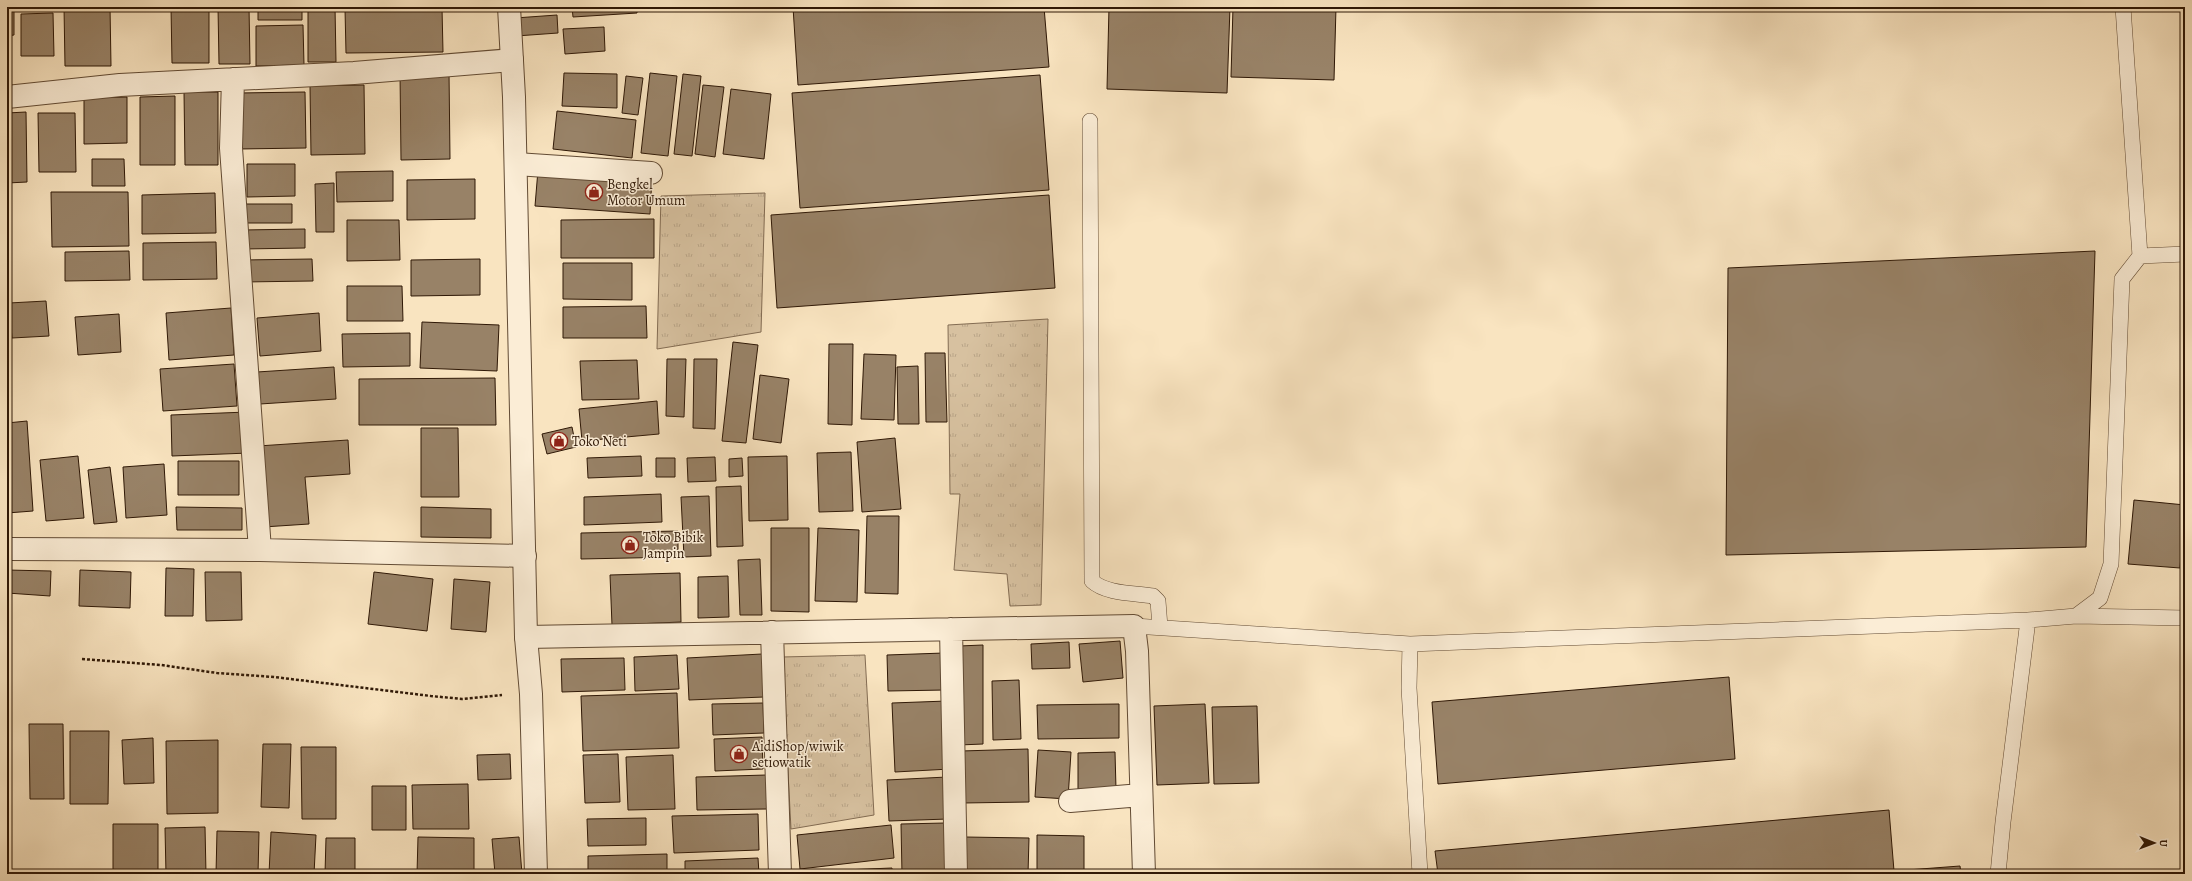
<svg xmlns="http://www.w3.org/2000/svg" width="2192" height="881" font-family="Alegreya,serif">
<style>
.grass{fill:url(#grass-tufts);stroke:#836c53}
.building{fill:#988267;stroke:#2f1806}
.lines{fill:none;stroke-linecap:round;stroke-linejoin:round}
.service-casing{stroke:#624b34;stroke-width:16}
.minor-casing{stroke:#624b34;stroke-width:24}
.tertiary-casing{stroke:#624b34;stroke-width:24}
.path{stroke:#2f1806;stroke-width:2.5;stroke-dasharray:3 2;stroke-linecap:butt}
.service{stroke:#fbedd6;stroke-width:15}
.minor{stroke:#fbedd6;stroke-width:22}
.tertiary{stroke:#fbedd6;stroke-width:22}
.labels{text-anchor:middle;stroke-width:3;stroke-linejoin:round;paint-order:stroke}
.poi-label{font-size:14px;fill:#2f1806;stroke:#fbedd6;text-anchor:start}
</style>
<defs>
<pattern id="grass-tufts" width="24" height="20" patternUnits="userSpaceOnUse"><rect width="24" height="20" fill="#d7c1a0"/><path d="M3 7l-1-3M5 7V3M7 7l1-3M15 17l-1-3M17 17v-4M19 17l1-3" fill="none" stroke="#b9a588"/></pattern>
</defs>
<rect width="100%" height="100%" fill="#f9e4c0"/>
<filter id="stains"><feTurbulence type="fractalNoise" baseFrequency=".005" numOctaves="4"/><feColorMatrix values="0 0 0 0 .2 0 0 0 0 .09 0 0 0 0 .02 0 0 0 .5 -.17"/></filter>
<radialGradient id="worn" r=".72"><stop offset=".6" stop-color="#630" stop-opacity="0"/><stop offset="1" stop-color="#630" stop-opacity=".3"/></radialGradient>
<!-- grass -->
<path class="grass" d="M765,193L761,332L657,349L661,196Z
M1048,319L1041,605L1010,606L1007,574L954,570L960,494H950L948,325Z
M865,655L874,815L791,829L782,657Z"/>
<!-- building -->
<path class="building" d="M7,7H14V35L7,36Z
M64,7H110L111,66H65Z
M171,7H209V63H172Z
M218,7H249L250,64H219Z
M258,7H302V20H258Z
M308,7H335L336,62H308Z
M572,7H637V13L573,17Z
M793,7H1044L1049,67L798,85Z
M1109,7H1230L1227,93L1107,89Z
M1233,7H1336L1334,80L1231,77Z
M442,8L443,52L346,53L345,9Z
M53,13L54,56H21V14Z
M557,15L558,33L516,36L515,18Z
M303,25L304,65L256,66V26Z
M604,27L605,51L565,54L563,29Z
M449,72L450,159L401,160L400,73Z
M564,73L617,74V108L562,106Z
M650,73L677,76L668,156L641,153Z
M683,74L701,76L692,156L674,154Z
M1040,75L1049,190L800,208L792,93Z
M626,76L643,78L638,115L622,113Z
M364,85L365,154L311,155L310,86Z
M703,85L724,87L715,157L695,154Z
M731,89L771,94L764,159L723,154Z
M184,92H218V165H185Z
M305,92L306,148L239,149V93Z
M175,96V165H140V97Z
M127,97V143L84,144V98Z
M557,111L636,120L632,158L553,149Z
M26,112L27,182L7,183V113Z
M38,113H75L76,172H39Z
M92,159H124L125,186H92Z
M247,164H295V196L247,197Z
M538,170L652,177L650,214L535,206Z
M393,171V201L337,202L336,172Z
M475,179V219L407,220V180Z
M334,183V232H316L315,184Z
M51,192H128L129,246L52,247Z
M215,193L216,233L142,234V195Z
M1049,195L1055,288L777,308L771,215Z
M244,204H292V223H244Z
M654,219V258H561V220Z
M347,220H399L400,260L347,261Z
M305,229V248L243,249V230Z
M216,242L217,279L143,280V243Z
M129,251L130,280L65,281V252Z
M2095,251L2086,547L1726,555L1728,268Z
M312,259L313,281L243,282V260Z
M480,259V295L411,296V260Z
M563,263H632V300L563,299Z
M347,286H402L403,321H347Z
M46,301L49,336L12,338L9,303Z
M646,306L647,338H563V307Z
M231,308L234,355L169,360L166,313Z
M319,313L321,351L260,356L257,318Z
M119,314L121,352L78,355L75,317Z
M422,322L499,325L497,371L420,368Z
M410,333V366L343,367L342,334Z
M733,342L758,345L746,443L722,441Z
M829,344H853L852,425L828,424Z
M925,353H945L947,422H926Z
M864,354L896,355L894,420L861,419Z
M667,359H686L684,417L666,416Z
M694,359H717L715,429L693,428Z
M637,360L639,399L582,400L580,361Z
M234,364L237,406L163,411L160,369Z
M918,366L919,424H898L897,367Z
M334,367L336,399L260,404L257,372Z
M760,375L789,379L781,443L753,439Z
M495,378L496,425H359V379Z
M657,401L659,434L582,441L579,409Z
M247,412L249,453L172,456L171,415Z
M27,421L33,511L7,513V423Z
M572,427L576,447L547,454L542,434Z
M421,428H458L459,497H421Z
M895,438L901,509L862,512L857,442Z
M348,440L350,474L305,477L309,524L263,527L258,446Z
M851,452L853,511L819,512L817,453Z
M78,456L84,518L46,521L40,460Z
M641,456L642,476L588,478L587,458Z
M787,456L788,520L749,521L748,457Z
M715,457L716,481L688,482L687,458Z
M656,458H675V477H656Z
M742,458L743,476L729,477V459Z
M178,461H239V495H178Z
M164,464L167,515L126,518L123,467Z
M110,467L117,522L94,524L88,470Z
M741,486L743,546L717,547L716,487Z
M661,494L662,522L584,525V497Z
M709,496L711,556L684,557L681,497Z
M2134,500L2185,505L2180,568L2128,564Z
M176,507L242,508V530H177Z
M421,507L491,509V538L421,537Z
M867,516H899L898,594L865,593Z
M771,528H809V612L771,611Z
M818,528L859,530L857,602L815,601Z
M678,531V557L581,559V533Z
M760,559L762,615H740L738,560Z
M166,568L194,569L193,616H165Z
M7,570L51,571L50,596L7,593Z
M80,570L131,572L130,608L79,606Z
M205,572H241L242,620L206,621Z
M374,572L433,579L427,631L368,624Z
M680,573L681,622L612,625L610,575Z
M728,576L729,617L698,618V577Z
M454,579L490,582L486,632L451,629Z
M1120,641L1123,678L1083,682L1079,644Z
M1069,642L1070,668L1032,669L1031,644Z
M983,645V744L959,745V646Z
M944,653L945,690L888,691L887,655Z
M762,654L764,697L689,700L687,658Z
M677,655L679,689L635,691L634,657Z
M624,658L625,690L562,692L561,659Z
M1729,677L1735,759L1438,784L1432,702Z
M1019,680L1021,739L993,740L992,681Z
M2185,690V719L2182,718Z
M677,693L679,748L583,751L581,696Z
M947,701L950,769L895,772L892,703Z
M763,703L764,733L713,735L712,704Z
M1119,704V738L1038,739L1037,705Z
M1205,704L1209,783L1157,785L1154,706Z
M1257,706L1259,783L1214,784L1212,707Z
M29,724H63L64,799H30Z
M70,731H109L108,804H70Z
M762,737L763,769L715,771L714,739Z
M153,738L154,783L124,784L122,740Z
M218,740V813L167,814L166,741Z
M263,744H291L289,808L261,807Z
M301,747H336V819H302Z
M1028,749L1029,802L963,803L961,751Z
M1038,750L1071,752L1068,799L1035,797Z
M1115,752L1116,789H1078V753Z
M510,754L511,779L478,780L477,755Z
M618,754L620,802L585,803L583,755Z
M673,755L675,809L628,810L626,757Z
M767,775V809L697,810L696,777Z
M947,777L948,819L889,821L887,780Z
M468,784L469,829H413L412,785Z
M372,786H406V830H372Z
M1889,810L1894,871L1892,874H1438L1435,851Z
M758,814L759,850L674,853L672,816Z
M646,818V845L588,846L587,819Z
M945,823L946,874H902L901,824Z
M113,824H158V874H113Z
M891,825L894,858L800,869L797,835Z
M205,827L206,874H166L165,828Z
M217,831L259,832L258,874H216Z
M271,832L316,835L314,874H269Z
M1037,835L1084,836V874H1037Z
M418,837L474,838V874H417Z
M519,837L522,874H495L492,839Z
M965,837L1029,838L1028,874H965Z
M326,838H355V874H325Z
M667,854V874H588V856Z
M758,858L759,874H685V861Z
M1960,866L1961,874H1892L1894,871Z
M892,868V874H795V872Z"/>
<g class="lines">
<defs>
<path id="service" d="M2123,7L2140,256
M1090,121L1092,581C1106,594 1135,593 1153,596L1158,601L1160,627
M2076,616L2185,618
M2028,620L2076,616L2100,598L2111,564L2122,279L2140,256L2185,254
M1134,626L1410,644
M1420,874L1409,688L1410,644L2028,620L2003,822L1998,874"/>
<path id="minor" d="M233,79L231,148L260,550
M7,97L120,85L354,73L512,60
M516,164L651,173
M7,549L260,550L525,556
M951,629L956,874
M772,632L780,874
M526,637L1134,626L1137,651L1144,874
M1070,801L1141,795"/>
<path id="tertiary" d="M509,7L514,97L526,637L531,694L536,874"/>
</defs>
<!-- service casing -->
<use href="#service" class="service-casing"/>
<!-- minor casing -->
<use href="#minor" class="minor-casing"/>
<!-- tertiary casing -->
<use href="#tertiary" class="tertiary-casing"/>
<!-- path -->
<path class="path" d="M82,659L161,665L217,673L274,677L431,696L462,699L502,695"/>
<!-- service -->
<use href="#service" class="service"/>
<!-- minor -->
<use href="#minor" class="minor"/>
<!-- tertiary -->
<use href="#tertiary" class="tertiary"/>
</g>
<!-- icons -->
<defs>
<symbol id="shop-ring" viewBox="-11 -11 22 22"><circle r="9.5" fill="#fbedd6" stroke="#8f2418" stroke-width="1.5"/><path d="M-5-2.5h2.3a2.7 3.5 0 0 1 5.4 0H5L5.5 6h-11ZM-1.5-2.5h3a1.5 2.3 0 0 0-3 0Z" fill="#8f2418"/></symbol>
</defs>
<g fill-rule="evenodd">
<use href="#shop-ring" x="584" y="182" width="20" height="20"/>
<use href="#shop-ring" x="549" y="431" width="20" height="20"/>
<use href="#shop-ring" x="620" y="535" width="20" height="20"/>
<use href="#shop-ring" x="729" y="744" width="20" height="20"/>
</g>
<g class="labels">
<!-- poi labels -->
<g class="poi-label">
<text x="607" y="189">Bengkel<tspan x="607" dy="16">Motor Umum</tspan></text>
<text x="572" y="446">Toko Neti</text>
<text x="643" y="542">Toko Bibik<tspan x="643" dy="16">Jampin</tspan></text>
<text x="752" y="751">AidiShop/wiwik<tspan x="752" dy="16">setiowatik</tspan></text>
</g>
</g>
<!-- margin -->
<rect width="2192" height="881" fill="none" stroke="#f9e4c0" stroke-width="24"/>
<rect x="8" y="8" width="2176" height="865" fill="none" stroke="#2f1806" stroke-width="2"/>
<rect x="12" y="12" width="2168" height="857" fill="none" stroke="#2f1806"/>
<!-- north arrow -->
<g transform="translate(2154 843) rotate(91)" stroke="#fbedd6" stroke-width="3" paint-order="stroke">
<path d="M0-3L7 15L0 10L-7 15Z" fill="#2f1806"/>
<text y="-6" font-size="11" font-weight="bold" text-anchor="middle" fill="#2f1806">U</text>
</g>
<rect width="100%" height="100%" filter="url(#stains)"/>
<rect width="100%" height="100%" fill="url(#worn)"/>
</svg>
